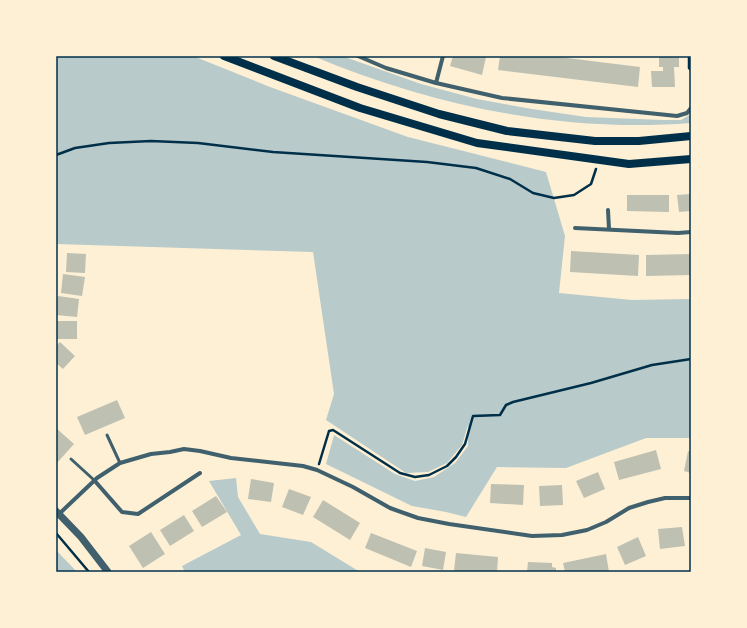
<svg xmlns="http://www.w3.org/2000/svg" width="747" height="628" font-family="'Asap Condensed',sans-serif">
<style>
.green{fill:#b9caca}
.building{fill:#bec0b2}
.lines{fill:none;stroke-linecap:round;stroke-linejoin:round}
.path{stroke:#003049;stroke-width:2.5}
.service{stroke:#3f606c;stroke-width:3}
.minor{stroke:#3f606c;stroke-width:4}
.tertiary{stroke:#3f606c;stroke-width:7}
.secondary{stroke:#003049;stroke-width:8}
.neatline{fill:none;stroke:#003049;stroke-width:1.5}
</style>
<rect width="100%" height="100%" fill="#fdf0d5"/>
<!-- green -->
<path class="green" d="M56,56H193L270,87L408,137L546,172L565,236L559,293L632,300L691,299V438H646L566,468L497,467L466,517L446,512L412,506L326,464L334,435L395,474L415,481L434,477L455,463L468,446V425L462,445L447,463L428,472L406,473L326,420L334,394L313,252L56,244Z
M313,56H342L421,84L477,99L532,109L586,117L663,120H681L691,114V123C561,133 433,106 313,56Z
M236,478L238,497L260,534L311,542L360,572H185L182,566L241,535L209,481Z
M56,550L77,572H56Z"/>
<!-- building -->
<path class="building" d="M453,56L486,57L482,75L450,66Z
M500,56H551L640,67L638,87L498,70Z
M659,56H679V67H674L675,87H652L651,71H663V67H659Z
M691,194V211L679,212L677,195Z
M627,195H669V212L627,211Z
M571,251L639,255L638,276L570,272Z
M67,253L86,254L85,273L66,272Z
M691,254V275L646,276V255Z
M63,274L85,277L82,296L61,293Z
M58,296L79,299L77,317L56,315Z
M56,321H77V339H56Z
M60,342L75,356L63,369L56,363V346Z
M117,400L125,418L85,435L77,417Z
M56,428L74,444L56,464Z
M656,450L661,469L619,480L614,462Z
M688,451L691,452V473L684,471Z
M598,472L605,489L584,498L576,481Z
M251,479L274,483L271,502L248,499Z
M491,484L524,485L523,505L490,503Z
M562,485L563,505L540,506L539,486Z
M289,489L311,497L303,515L282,507Z
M216,496L227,512L202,527L192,511Z
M323,500L360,523L350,540L313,517Z
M184,515L194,531L170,546L160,530Z
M682,527L685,546L660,549L658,529Z
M151,532L165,554L143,568L129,546Z
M371,533L417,551L411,567L365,548Z
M638,537L646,556L625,565L617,547Z
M425,548L446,552L443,570L422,566Z
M456,553L498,557L497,572L454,571Z
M606,554L609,572H565L563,563Z
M528,562L552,563V567L556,568V572H527Z"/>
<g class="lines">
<!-- path -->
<path class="path" d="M689,56V68L691,70
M56,155L75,148L109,143L151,141L198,143L273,152L427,162L476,168L510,179L533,193L554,198L574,195L591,184L596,169
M319,464L329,431L333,430L400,473L415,477L429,475L447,466L456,457L465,444L473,416L500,415L506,405L513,402L591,383L652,365L691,359
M56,533L89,572"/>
<!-- service -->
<path class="service" d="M107,435L120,463
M71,459L94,480"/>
<!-- minor -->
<path class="minor" d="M358,56L386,68L436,83L502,98L677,116L687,113L691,108
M436,83L443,56
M608,210L609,229
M575,228L678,233L691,232
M94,480L122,512L138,514L200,473
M59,514L97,478L120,463L151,454L170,452L184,449L200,451L231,458L303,466L317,470L353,487L390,508L418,518L449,524L532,536L562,535L587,530L606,522L629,508L648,502L665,498H691"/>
<!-- tertiary -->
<path class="tertiary" d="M56,511L81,537L108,572"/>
<!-- secondary -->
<path class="secondary" d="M224,56L360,108L477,143L629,164L691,159
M274,56L357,87L439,114L507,131L595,141H639L691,136"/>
</g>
<!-- border -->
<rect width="747" height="628" fill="none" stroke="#fdf0d5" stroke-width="114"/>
<rect x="57" y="57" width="633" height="514" class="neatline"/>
</svg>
